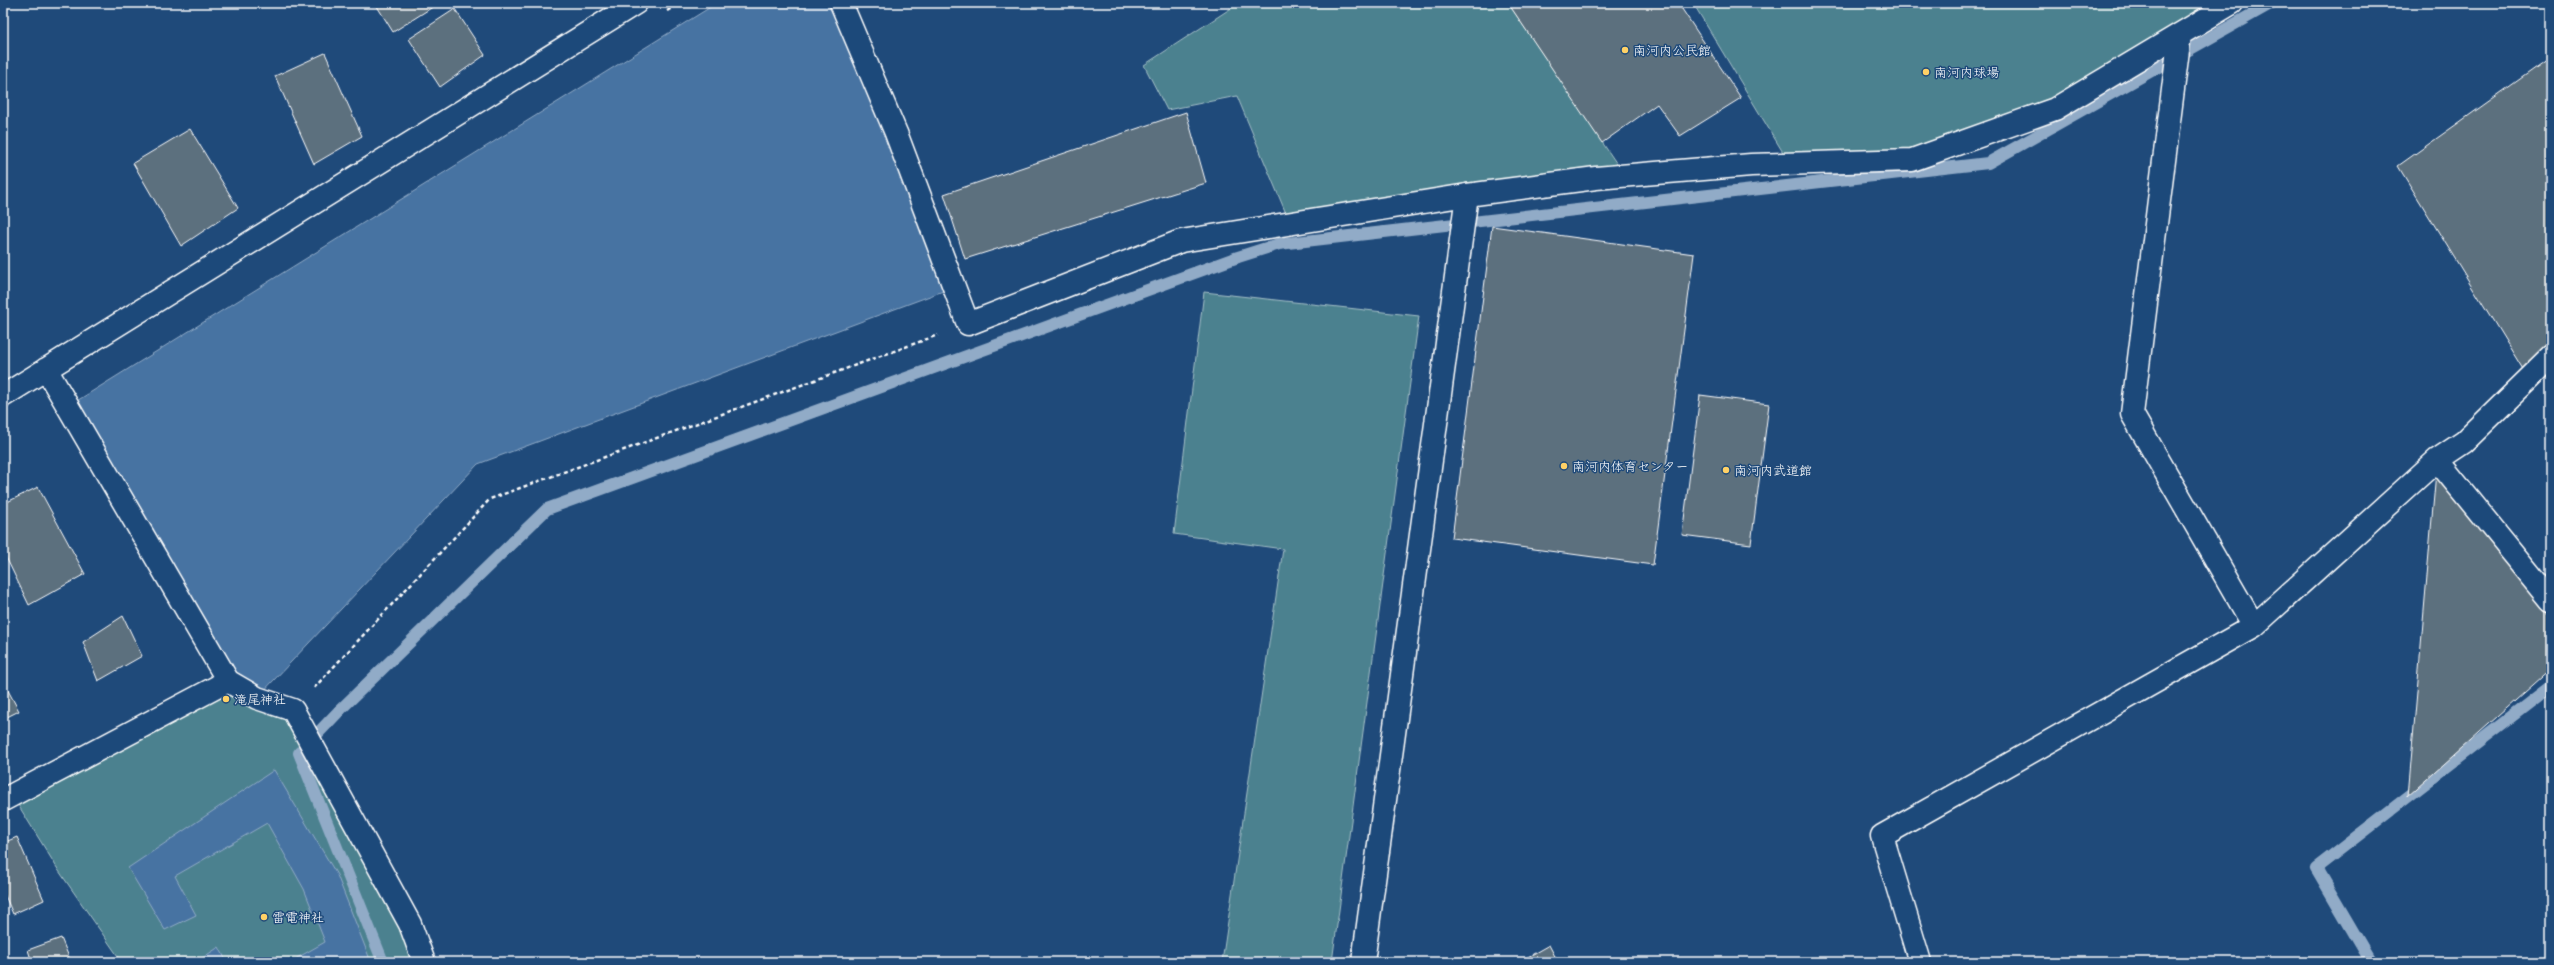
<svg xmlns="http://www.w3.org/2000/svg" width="2554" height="965" font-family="Itim,'Klee One',sans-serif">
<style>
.green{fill:#4b818f;stroke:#a5c0c7}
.water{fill:#4773a2;stroke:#91abc7}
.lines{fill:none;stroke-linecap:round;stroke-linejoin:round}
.stream{stroke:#91abc7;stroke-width:12}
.building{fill:#5c6f7e;stroke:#fff}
.minor-casing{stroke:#fff;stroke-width:25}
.tertiary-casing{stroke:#fff;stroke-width:25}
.path{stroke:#fff;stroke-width:2.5;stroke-dasharray:4 3;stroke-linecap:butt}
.minor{stroke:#1f4a7a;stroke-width:22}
.tertiary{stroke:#1f4a7a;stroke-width:22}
.poi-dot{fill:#ffd166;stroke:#1f4a7a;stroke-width:1.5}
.labels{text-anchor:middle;stroke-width:3;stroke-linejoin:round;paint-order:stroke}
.poi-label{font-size:13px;fill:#fff;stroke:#1f4a7a;text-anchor:start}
</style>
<rect width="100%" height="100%" fill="#1f4a7a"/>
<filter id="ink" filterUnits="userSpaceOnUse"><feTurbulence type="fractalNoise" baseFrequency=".025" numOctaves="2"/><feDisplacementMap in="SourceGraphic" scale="8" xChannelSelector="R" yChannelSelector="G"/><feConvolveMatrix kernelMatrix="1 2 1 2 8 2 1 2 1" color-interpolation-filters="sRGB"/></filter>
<g filter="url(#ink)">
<!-- green -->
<path class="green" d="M1239,3H1508L1625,176L1290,223L1237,96L1167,110L1144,65Z
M1693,3H2232L2055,109L1912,160L1790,164Z
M1204,292L1419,316L1332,962H1222L1283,549L1174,534Z
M228,681L293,710L424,962H122L59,871L12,795Z"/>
<!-- water -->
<path class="water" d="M717,3H841L954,287L478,464L257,698L225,687L67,407Z
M274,770L337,875L371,962H290L325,942L304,889L267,823L175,876L196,915L165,930L128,868Z
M219,947L227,962H196Z"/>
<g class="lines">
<!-- stream -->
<path class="stream" d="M383,962L299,753L340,710L547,509L1238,257L1279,244L1988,163L2272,3
M2371,962L2316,868L2551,686"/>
</g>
<!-- building -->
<path class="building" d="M375,3H439L393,32Z
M1508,3H1678L1741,98L1680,136L1657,104L1602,143Z
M455,9L485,55L440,87L409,39Z
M325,53L362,136L314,164L275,76Z
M2551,57V357L2529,379L2398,166Z
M1186,112L1206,183L965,259L944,194Z
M190,129L238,208L181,246L133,163Z
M1492,226L1694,254L1653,565L1452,538Z
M1700,395L1769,404L1751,544L1682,535Z
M2437,460L2551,600V669L2408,796Z
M38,487L85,574L29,605L3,551V504Z
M123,616L142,656L98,681L83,642Z
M3,681L19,711L3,719Z
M17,837L44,900L13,914L3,891V843Z
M61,938L71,962H32L28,950Z
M1549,945L1558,962H1519Z"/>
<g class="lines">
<defs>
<path id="minor" d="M841,3L896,133L968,324L1181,241L1467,195L1596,178L1751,165L1912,160L2055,109L2232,3
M2180,34L2132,414L2254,626L2437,460L2464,442L2551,357
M46,369L228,681L257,698L293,710L410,924L424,962
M3,396L636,3
M2437,460L2551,600
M3,800L228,681
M1920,962L1882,836L2254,626"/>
<path id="tertiary" d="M1363,962L1467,195"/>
</defs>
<!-- minor casing -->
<use href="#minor" class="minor-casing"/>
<!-- tertiary casing -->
<use href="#tertiary" class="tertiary-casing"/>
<!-- path -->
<path class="path" d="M667,11L680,3
M314,688L490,499L938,335"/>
<!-- minor -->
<use href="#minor" class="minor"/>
<!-- tertiary -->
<use href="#tertiary" class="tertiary"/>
</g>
</g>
<!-- markers -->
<g class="poi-dot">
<circle cx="1625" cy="50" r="4"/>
<circle cx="1926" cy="72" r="4"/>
<circle cx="1564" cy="466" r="4"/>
<circle cx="1726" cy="470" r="4"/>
<circle cx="226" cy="699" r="4"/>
<circle cx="264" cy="917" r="4"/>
</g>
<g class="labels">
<!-- poi labels -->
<g class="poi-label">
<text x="1633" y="55">南河内公民館</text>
<text x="1934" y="77">南河内球場</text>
<text x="1572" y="471">南河内体育センター</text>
<text x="1734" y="475">南河内武道館</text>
<text x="234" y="704">滝尾神社</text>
<text x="272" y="922">雷電神社</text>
</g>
</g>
<!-- margin -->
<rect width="2554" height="965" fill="none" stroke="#1f4a7a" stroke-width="16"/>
<rect x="8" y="8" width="2538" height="949" fill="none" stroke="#fff" stroke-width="1.5" filter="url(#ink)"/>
</svg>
